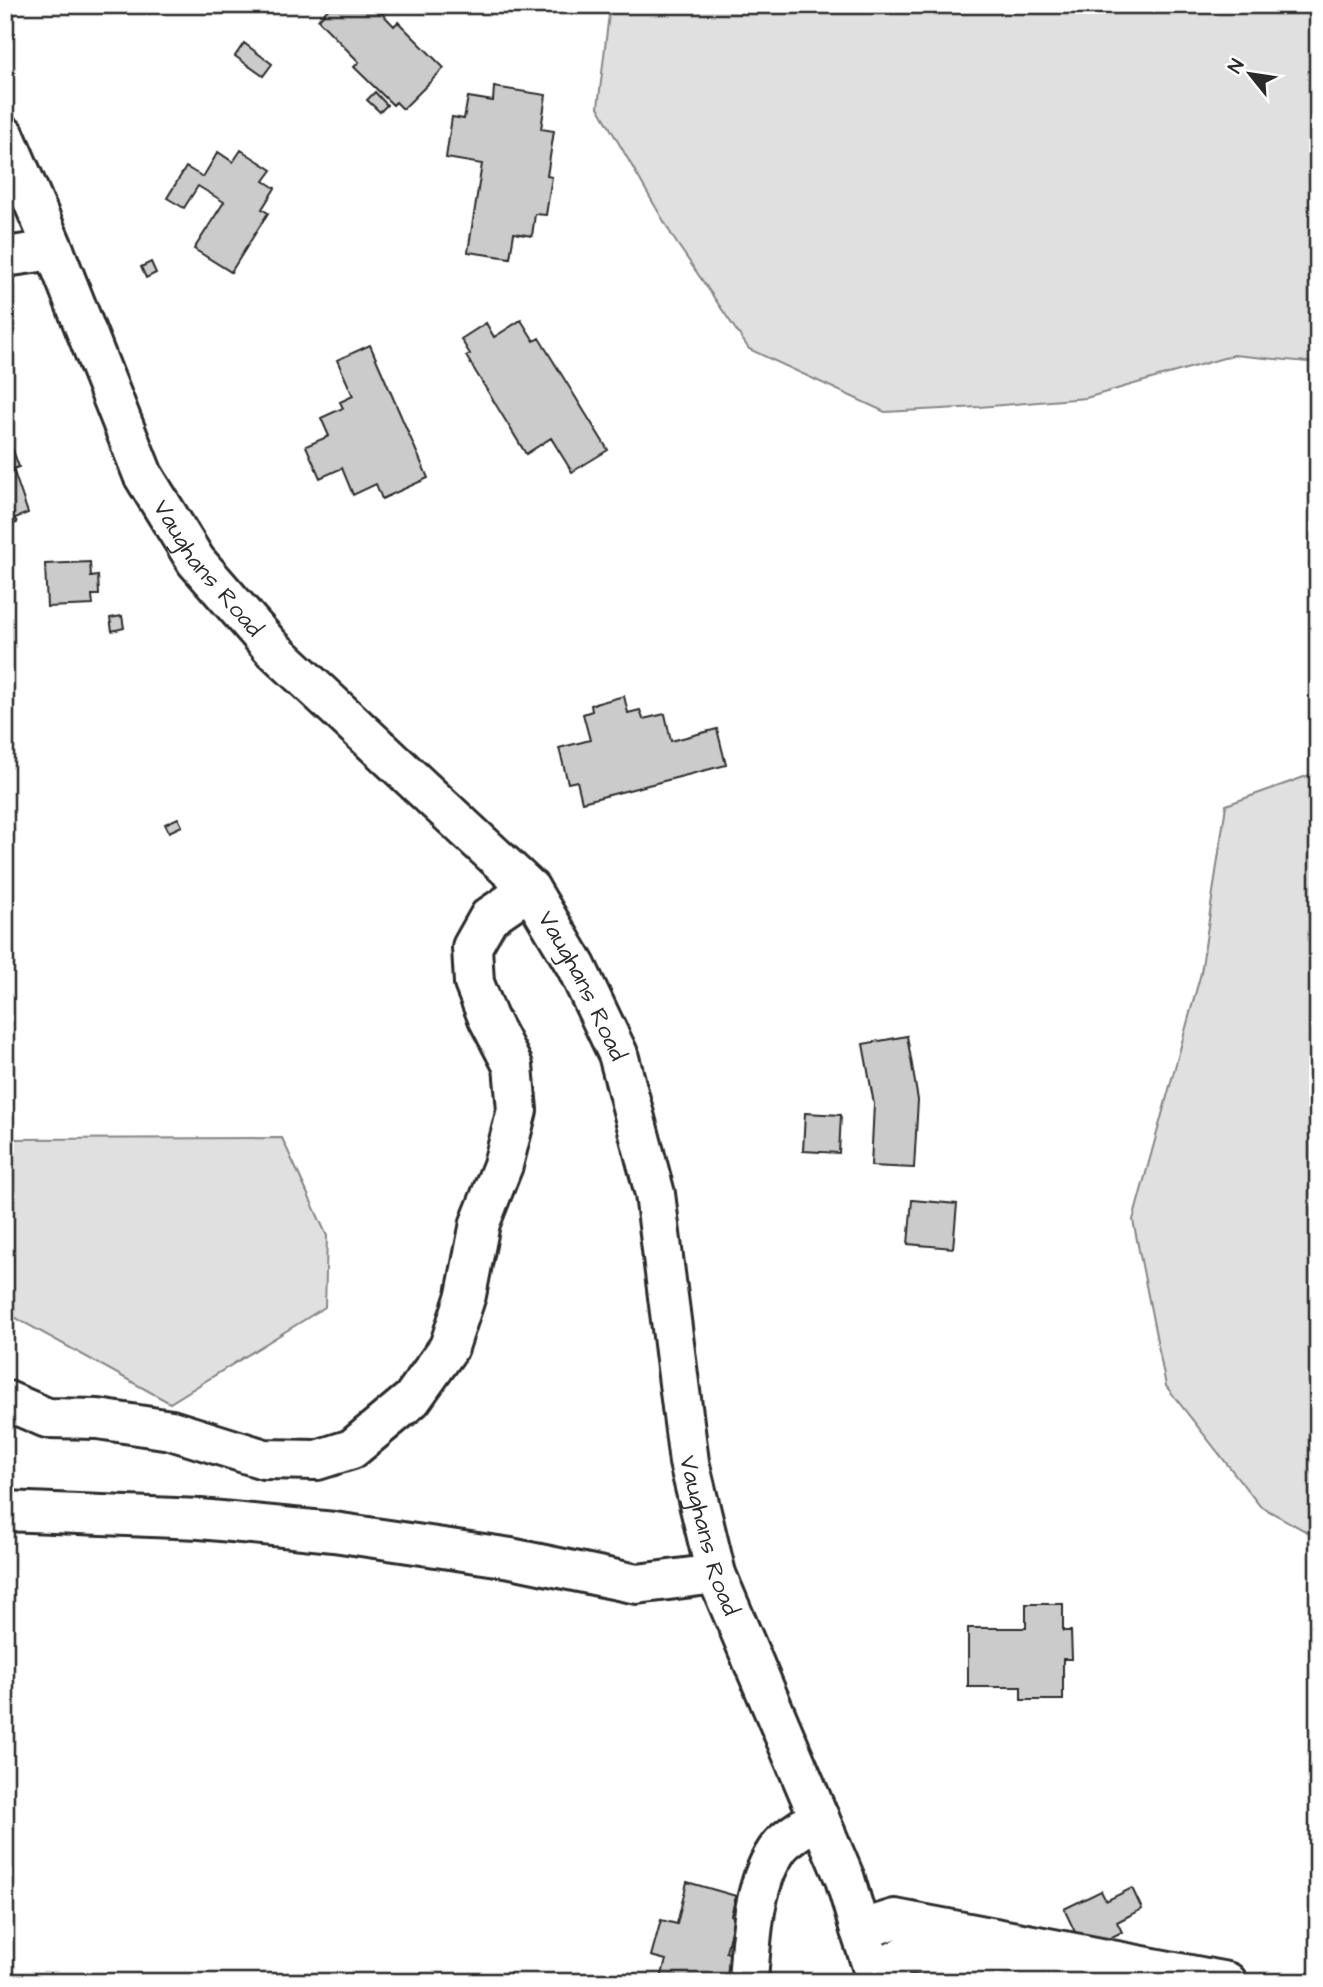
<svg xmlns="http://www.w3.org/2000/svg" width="1323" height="1987" font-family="'Architects Daughter',sans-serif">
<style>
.green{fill:#e0e0e0;stroke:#868686;stroke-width:2}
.building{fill:#cbcbcb;stroke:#2b2b2b;stroke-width:2}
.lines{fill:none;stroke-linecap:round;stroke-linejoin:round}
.minor-casing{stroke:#2b2b2b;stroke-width:44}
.minor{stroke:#fff;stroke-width:38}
.labels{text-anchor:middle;stroke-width:5;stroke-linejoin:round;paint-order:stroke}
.street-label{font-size:24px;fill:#2b2b2b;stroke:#fff}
</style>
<rect width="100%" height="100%" fill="#fff"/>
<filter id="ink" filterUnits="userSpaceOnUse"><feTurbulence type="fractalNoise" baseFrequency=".0143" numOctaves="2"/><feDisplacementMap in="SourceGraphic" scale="14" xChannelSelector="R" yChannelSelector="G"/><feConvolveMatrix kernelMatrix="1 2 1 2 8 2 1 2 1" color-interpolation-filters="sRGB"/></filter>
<g filter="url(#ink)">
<!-- green -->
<path class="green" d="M610,5H1318V363L1234,355L1086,398L979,407L885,412L749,349L674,239L598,107Z
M1318,772V1538L1260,1506L1166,1386L1133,1220L1201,973L1226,805Z
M282,1138L327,1236L325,1307L170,1403L5,1312V1139Z"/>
<!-- building -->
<path class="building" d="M332,5H374L394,26L398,22L444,68L403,109L396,102L393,105L354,67L359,62L318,20Z
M244,43L272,64L263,76L235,56Z
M494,87L546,95L541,129L554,131L547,176L552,177L546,215L535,214L532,236L514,233L510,258L468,252L482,164L446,158L452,117L464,119L468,97L493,101Z
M375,92L387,105L380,112L367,100Z
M241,150L272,170L264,181L275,188L262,209L268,213L231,272L194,249L224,202L198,186L184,208L167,198L186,167L203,177L218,152L233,162Z
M151,262L156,273L146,278L141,267Z
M521,320L534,341L539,338L608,450L572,472L551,438L526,454L466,356L470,354L461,339L486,323L494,337Z
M370,345L428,478L382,499L376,484L353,495L342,468L320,478L306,446L329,436L321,418L343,408L340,402L353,396L337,360Z
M10,442L19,467L13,469L28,513L15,518L17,523L5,527V443Z
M90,562L91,577L98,576L99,595H92L93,605L47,607L45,564Z
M122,616L124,628L112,631L110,618Z
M624,696L628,713L640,710L643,719L665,714L671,741L717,729L726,765L582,802L577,781L568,783L559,748L590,740L583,714L592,711L591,705Z
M178,818L182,826L169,832L165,824Z
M907,1036L918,1100L914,1168L871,1166L874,1104L863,1044Z
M805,1113L841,1115L839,1153L803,1151Z
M912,1200L957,1204L953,1248L908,1244Z
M1026,1604H1063V1631H1071L1072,1659H1063V1700H1021V1687H968V1628H1026Z
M687,1882L736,1896L731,1915L734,1917L726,1952L734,1955L727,1977L721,1976L720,1982H660L666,1960L651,1956L661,1920L677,1924Z
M1132,1888L1142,1909L1117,1922L1122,1932L1084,1951L1064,1909L1101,1891L1106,1901Z"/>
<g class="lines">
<defs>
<g id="minor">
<path id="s1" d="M5,136L54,250L143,475L196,561L272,648L530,889L576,966L618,1054L655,1194L689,1462L716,1574L845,1879L860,1930L874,1972L875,1982"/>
<path d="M5,257L54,250"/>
<path d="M5,1400L47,1418L98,1419L171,1430L264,1459L317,1460L352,1449L412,1399L449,1347L466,1295L480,1223L503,1165L517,1110L513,1066L488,1018L474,983L472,947L489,917L530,889"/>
<path d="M5,1511L200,1519L334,1532L511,1558L637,1584L716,1574"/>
<path d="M860,1930L895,1919L1227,1982"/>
<path d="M874,1972L908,1954L954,1959L1064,1982"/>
<path d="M748,1982C751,1940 753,1880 780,1846C789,1835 807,1826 819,1817"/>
</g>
</defs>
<!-- minor casing -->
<use href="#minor" class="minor-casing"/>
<!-- minor -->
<use href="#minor" class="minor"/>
</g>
</g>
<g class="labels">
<!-- street labels -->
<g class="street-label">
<text dy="8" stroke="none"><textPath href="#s1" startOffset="480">Vaughans Road</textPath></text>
<text dy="8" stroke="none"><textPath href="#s1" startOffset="1046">Vaughans Road</textPath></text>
<text dy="8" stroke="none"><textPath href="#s1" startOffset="1614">Vaughans Road</textPath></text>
</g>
</g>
<!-- margin -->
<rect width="1323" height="1987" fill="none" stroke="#fff" stroke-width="28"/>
<rect x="14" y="14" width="1295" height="1959" fill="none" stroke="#2b2b2b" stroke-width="2.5" filter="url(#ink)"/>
<!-- north arrow -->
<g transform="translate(1250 74) rotate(300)" stroke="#ffffff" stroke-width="5" paint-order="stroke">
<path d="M0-5L12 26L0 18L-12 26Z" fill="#2b2b2b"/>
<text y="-10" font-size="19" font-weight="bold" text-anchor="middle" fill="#2b2b2b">N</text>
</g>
</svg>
